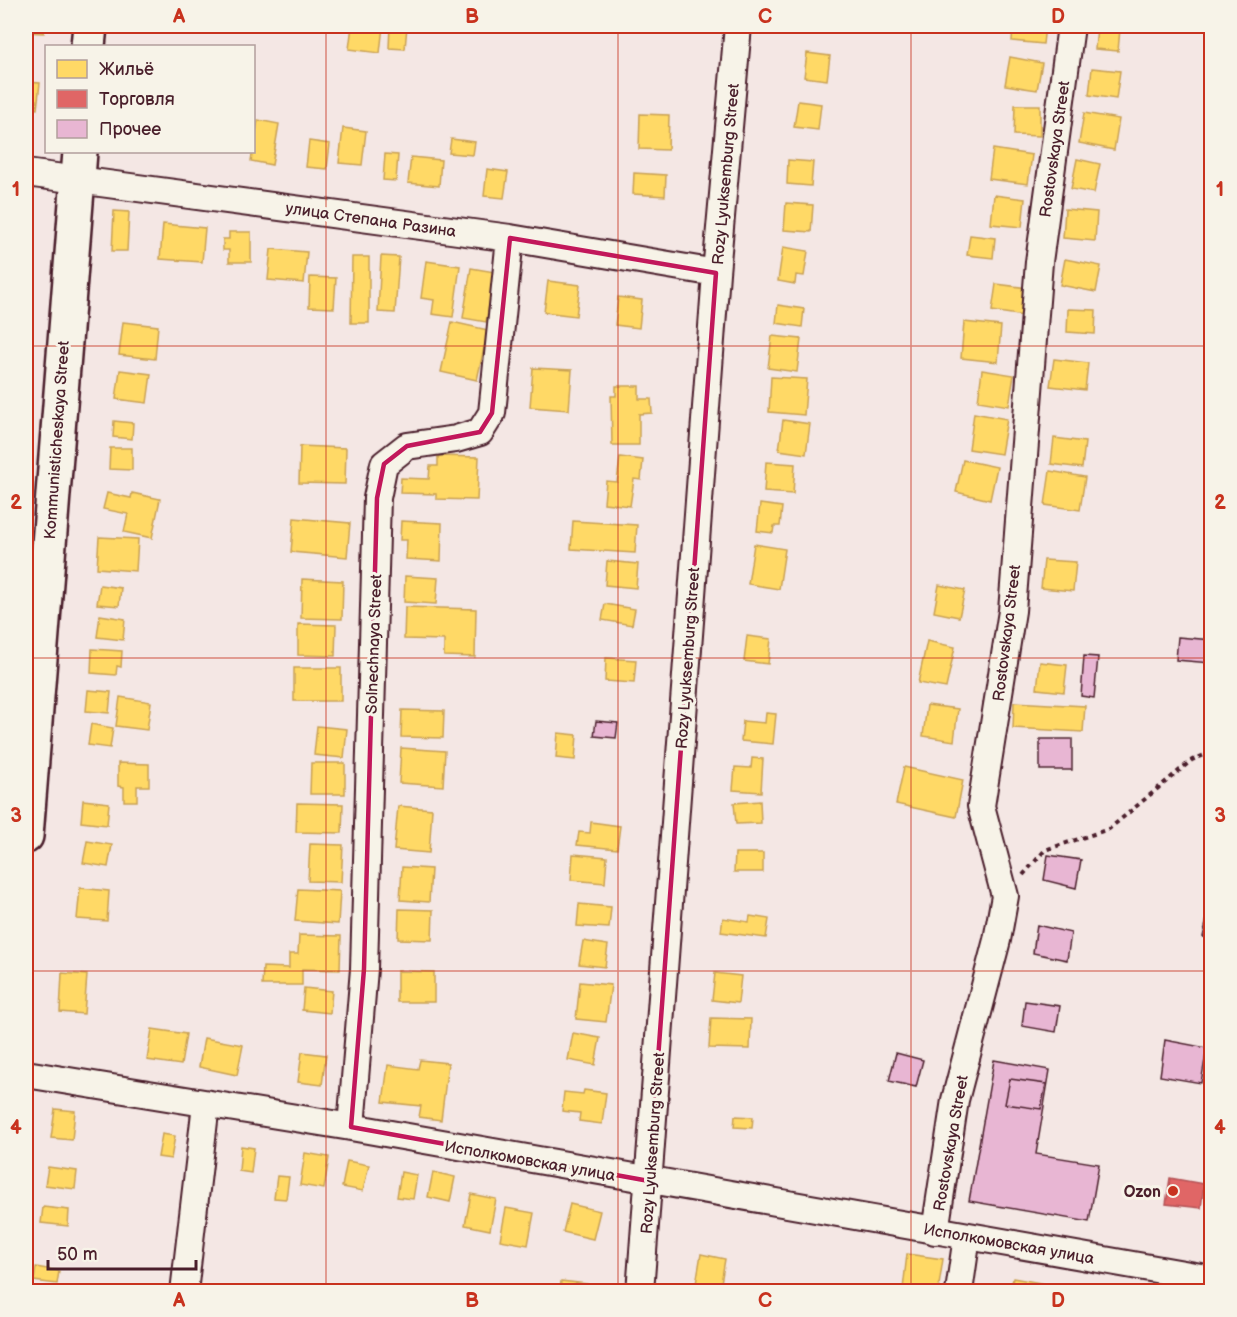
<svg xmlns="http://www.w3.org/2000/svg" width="1237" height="1317" font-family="'Balsamiq Sans',sans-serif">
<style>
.homes{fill:#ffd966;stroke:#c9a154;stroke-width:1.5}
.shops{fill:#e06666;stroke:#b35154;stroke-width:1.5}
.building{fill:#e8b6d3;stroke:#4a1f2b;stroke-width:1.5}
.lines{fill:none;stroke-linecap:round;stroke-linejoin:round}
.minor-casing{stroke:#4a1f2b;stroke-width:30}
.major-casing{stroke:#4a1f2b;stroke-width:38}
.path{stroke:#4a1f2b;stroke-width:4;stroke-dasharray:4.5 4.5;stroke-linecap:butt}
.minor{stroke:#f7f3e8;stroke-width:26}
.major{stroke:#f7f3e8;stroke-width:33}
.marked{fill:none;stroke:#c2185b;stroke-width:4.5;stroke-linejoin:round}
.grid{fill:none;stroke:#c8321e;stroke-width:1.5;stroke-opacity:0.55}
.poi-dot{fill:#c8321e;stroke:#f7f3e8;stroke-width:2}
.labels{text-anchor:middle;stroke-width:6;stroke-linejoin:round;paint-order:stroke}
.street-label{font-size:16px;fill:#4a1f2b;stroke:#f7f3e8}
.poi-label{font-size:16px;font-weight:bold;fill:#4a1f2b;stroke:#f7f3e8;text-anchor:end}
.neatline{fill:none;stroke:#c8321e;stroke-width:2}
.grid-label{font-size:20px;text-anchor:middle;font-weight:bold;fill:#c8321e}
</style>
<rect width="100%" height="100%" fill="#f4e7e4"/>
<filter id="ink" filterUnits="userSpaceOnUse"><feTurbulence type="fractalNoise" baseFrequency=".0167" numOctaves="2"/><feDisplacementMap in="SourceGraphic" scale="12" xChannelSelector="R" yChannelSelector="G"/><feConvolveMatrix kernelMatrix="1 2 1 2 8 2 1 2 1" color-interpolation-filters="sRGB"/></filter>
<g filter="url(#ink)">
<!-- homes -->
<path class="homes" d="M26,26H45L44,33L26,32Z
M352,26H383L380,53L349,49Z
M390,26H407L405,49L389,48Z
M806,26H834V30L806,29Z
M1013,26H1045L1043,44L1012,41Z
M1097,27L1120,29L1118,51L1095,49Z
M807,53L830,56L827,80L804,77Z
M1010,57L1042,63L1037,90L1005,85Z
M1092,68L1120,71L1116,99L1089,95Z
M26,82L40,83L37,109L26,108Z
M798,101L821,104L818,130L794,127Z
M1015,105H1040V136L1014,135Z
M1084,113L1119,119L1114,150L1079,143Z
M640,114L669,115L668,150L639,149Z
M258,120L279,124L272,165L251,161Z
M343,128L366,131L362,165L339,163Z
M451,139L475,142L473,155L449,153Z
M309,141L330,144L327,169L306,167Z
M993,149L1032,155L1028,184L989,179Z
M385,154L398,155L396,181L383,180Z
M411,157L441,160L439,186L408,183Z
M1077,159L1100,164L1094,193L1071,189Z
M788,160L813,162L811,186L787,184Z
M487,169L508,172L504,198L484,196Z
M634,173L666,175L665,196L633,194Z
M994,195L1025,199L1022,227L991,224Z
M786,203L813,205L811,232L784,230Z
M1065,209L1097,212L1095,241L1063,238Z
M114,211L129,212L127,251H112Z
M163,224L205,228L202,262L160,259Z
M229,232H251V262H229V250H223V239H229Z
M970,235L995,238L993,258L967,255Z
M783,247L808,251L804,276L796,275L795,284L778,281Z
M271,249L307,252L304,283L268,280Z
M381,256L399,257L395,313L378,312Z
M352,257H369V323H351Z
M1065,259L1101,266L1096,292L1060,285Z
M426,261L460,266L453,317L432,314L434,300L421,298Z
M471,268L495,272L486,322L463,318Z
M310,277L336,278L334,308L309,307Z
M548,281L580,285L576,316L544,312Z
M996,284L1028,288L1024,316L992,311Z
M618,297L642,300L639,328L615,325Z
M778,305L804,309L802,327L776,323Z
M1068,309L1096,310L1095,334L1067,332Z
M123,322L158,326L155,359L119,355Z
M452,322L488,330L477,380L441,372Z
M964,322L1001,326L998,362L961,358Z
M772,336L801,339L797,372L768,368Z
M1054,359L1088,363L1085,390L1050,386Z
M533,368L572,370L569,410L530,407Z
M120,370L151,374L147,403L116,399Z
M982,370L1014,375L1009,406L978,401Z
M771,377L807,379L804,415L769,412Z
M616,386H639V399H651L652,413L639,414V445H612L611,396H616Z
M974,413L1007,419L1001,454L969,449Z
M783,420L810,424L806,454L779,450Z
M114,421L133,423L132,439L113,437Z
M1054,438L1085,442L1082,468L1051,464Z
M300,446L346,448L345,484L299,483Z
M110,448H132V470L109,469Z
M438,456L479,457L477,500L436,499V494L400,493L401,478L429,479L430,466H438Z
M620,457L643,460L641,480L634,479L630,506L604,503L606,481L617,482Z
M963,460L997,467L990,500L956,492Z
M766,462L795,464L793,494L764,492Z
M1050,471L1085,477L1080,510L1045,505Z
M107,493L131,498L132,493L160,499L152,538L124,532L128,514L103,509Z
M760,504L782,507L780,526H774L773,533L757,531Z
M294,518L350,523L347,557L291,552Z
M401,521L442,523L441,561L406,559L407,540H400Z
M573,521L637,525L635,553L571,549Z
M99,537L138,539L136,571L97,568Z
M754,544L785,549L779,589L748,584Z
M1044,560L1076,562L1073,591L1041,588Z
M607,561L638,564L636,588L605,585Z
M405,576L438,578L436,604L404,602Z
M302,579L343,581L342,619L301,618Z
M100,585L121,588L119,606L97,604Z
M939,585L965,590L959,617L934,612Z
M605,604L635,609L632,625L602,620Z
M405,607L476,609L475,657L444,656V640L404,639Z
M100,615L125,619L123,640L97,637Z
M298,624L336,625L335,656L298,655Z
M747,636L771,639L768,664L744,661Z
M927,641L955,647L946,688L918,683Z
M92,649L122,651L121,667L117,666L116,675L91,673Z
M606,658L636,660L634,683L605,681Z
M1040,662L1067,665L1064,692L1037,689Z
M294,668H341V701H294Z
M88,690L111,692L109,713L86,711Z
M120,697L151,702L147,730L116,726Z
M1014,702L1085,706L1083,732L1013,728Z
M927,705L958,709L954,741L923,736Z
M402,710L444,711L443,738L401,737Z
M766,713L776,714L773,744L741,741L743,721L765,723Z
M91,724L113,728L110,748L88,745Z
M317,726L347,729L344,758L314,755Z
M558,733L577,735L575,760L556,758Z
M401,748L445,751L443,786L399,783Z
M752,758L763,759L761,792L733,790L735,767L751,768Z
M118,763L149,764V786H137V801H124V787L118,786Z
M311,763H345V794H310Z
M904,767L963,780L956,817L896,804Z
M83,800L109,803L107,825L81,822Z
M760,801L761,823L736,824L734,803Z
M297,803L343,804L342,833L296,832Z
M398,806L432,809L429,853L394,850Z
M591,822L620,826L617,849L577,845L579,832L590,833Z
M87,841L112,845L108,867L83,863Z
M310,844L343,845L341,882L308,881Z
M735,853H763V872H734Z
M573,854L607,857L605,883L571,880Z
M402,867L431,869L429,902L400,900Z
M80,888L109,891L107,921L77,919Z
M298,889L340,891L338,924L295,921Z
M579,904L611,907L609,928L577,926Z
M399,909L433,910L432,940L398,939Z
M750,916L769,919L766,938L721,932L723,918L749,922Z
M299,935L341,936L340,970L302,969V985H262L263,967L289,968V954H298Z
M583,941L608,945L605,967L579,964Z
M397,971L434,972V1002H397Z
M62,973L87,975L84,1014L60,1012Z
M715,973L741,976L738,1003L712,1000Z
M580,982L611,985L606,1022L576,1019Z
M304,988L332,991L330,1013L302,1010Z
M711,1018L751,1019L750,1049L709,1048Z
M152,1029L186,1034L181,1065L147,1060Z
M573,1033L600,1038L595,1065L568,1060Z
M204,1038L243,1045L237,1075L199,1067Z
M302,1052L326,1055L322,1085L298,1082Z
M420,1060L448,1063L441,1120L419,1117L421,1106L383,1102L388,1065L418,1069Z
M584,1090L606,1093L602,1124L579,1121L580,1113L562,1111L564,1092L583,1094Z
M55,1109L75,1111L72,1140L51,1138Z
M735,1116L753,1117L752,1128L734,1127Z
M162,1134L175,1136L171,1159L158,1157Z
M241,1146L254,1148L251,1173L239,1171Z
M305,1153L329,1157L324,1189L300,1185Z
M347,1161L369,1165L363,1191L342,1187Z
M48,1167L77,1171L75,1189L45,1185Z
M401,1172L417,1175L413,1199L397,1197Z
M433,1172L455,1177L450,1202L428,1197Z
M277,1176L289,1177L286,1199L274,1198Z
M471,1194L496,1199L490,1230L465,1225Z
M570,1204L600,1211L593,1239L563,1232Z
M43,1207L69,1210L68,1226L41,1223Z
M506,1208L534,1213L528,1245L500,1240Z
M701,1254L725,1259L720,1289L696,1284Z
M907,1254L943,1259L938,1292L903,1289Z
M36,1267L59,1271L57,1284L34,1281Z
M1013,1278L1052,1285L1050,1292H1010Z
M561,1281L587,1284L586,1292H560Z"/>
<!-- shops -->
<path class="shops" d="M1170,1178L1204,1184L1201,1208L1166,1204Z"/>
<!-- building -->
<path class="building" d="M1178,637L1212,640L1211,663L1176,660Z
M1084,656L1098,657L1094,698L1081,696Z
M596,721L618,723L616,738L594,736Z
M1040,739H1072V770H1040Z
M1048,855L1081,860L1076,888L1044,880Z
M1209,909H1212V938L1203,937Z
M1037,925L1071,933L1067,960L1033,953Z
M1025,1001L1060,1006L1056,1032L1022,1026Z
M1165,1040L1207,1048L1201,1083L1160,1076Z
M896,1053L923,1060L916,1087L889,1081Z
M994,1060L1050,1070L1036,1154L1099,1164L1089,1222L969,1201Z
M1010,1079L1046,1084L1041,1109L1005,1104Z"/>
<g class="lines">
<defs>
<path id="minor" d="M26,173L510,238L716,273
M26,1074L351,1127L1212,1279
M351,1127L364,969L377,498L384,464L407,446L456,439L480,432L492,413L510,238
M935,1231L955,1100L997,940L1005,896L981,806L1012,611L1039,262L1071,26
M184,1292L206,1104
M640,1292L716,273L738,26
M959,1292L967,1236"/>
<path id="major" d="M88,46L90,26
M26,836L80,152"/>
</defs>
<!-- minor casing -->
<use href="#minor" class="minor-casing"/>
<!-- major casing -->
<use href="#major" class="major-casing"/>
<!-- path -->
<path class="path" d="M1023,875L1045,850L1109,829L1192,760L1212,752"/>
<!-- minor -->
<use href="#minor" class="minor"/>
<!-- major -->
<use href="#major" class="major"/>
</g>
</g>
<!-- marked area -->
<path class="marked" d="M510,238L716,273L649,1181L351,1127L364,969L377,498L384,464L407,446L480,432L492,413Z"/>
<!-- grid -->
<path class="grid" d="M326,26V1292M618,26V1292M911,26V1292M26,346H1212M26,658H1212M26,971H1212"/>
<!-- markers -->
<circle class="poi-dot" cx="1173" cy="1191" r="6"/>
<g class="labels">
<!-- street labels -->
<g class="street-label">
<text transform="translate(1054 149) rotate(-82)" y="6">Rostovskaya Street</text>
<text transform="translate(725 174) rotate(-85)" y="6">Rozy Lyuksemburg Street</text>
<text transform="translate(371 219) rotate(8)" y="6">улица Степана Разина</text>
<text transform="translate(56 440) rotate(-86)" y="6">Kommunisticheskaya Street</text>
<text transform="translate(1006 633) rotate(-83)" y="6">Rostovskaya Street</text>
<text transform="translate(373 644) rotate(-88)" y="6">Solnechnaya Street</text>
<text transform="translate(687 658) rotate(-86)" y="6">Rozy Lyuksemburg Street</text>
<text transform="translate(652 1143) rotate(-86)" y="6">Rozy Lyuksemburg Street</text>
<text transform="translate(950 1143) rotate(-80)" y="6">Rostovskaya Street</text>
<text transform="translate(530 1160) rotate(10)" y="6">Исполкомовская улица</text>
<text transform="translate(1009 1243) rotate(10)" y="6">Исполкомовская улица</text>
</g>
<!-- poi labels -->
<g class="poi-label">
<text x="1161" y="1197">Ozon</text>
</g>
</g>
<!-- margin -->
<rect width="1237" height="1317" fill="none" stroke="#f7f3e8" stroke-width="66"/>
<!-- legend -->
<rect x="45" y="45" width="210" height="108" fill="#f7f3e8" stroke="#b29e9c" stroke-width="1.5"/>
<rect x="57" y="60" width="30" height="18" fill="#ffd966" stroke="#b29e9c" stroke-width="1.5"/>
<text x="99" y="75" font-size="18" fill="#4a1f2b">Жильё</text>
<rect x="57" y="90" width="30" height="18" fill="#e06666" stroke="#b29e9c" stroke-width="1.5"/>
<text x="99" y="105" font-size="18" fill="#4a1f2b">Торговля</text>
<rect x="57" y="120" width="30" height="18" fill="#e8b6d3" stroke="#b29e9c" stroke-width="1.5"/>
<text x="99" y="135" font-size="18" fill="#4a1f2b">Прочее</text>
<!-- scale -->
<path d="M48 1260v9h148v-9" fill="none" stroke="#4a1f2b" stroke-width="3"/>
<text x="57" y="1260" font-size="18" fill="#4a1f2b" stroke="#f7f3e8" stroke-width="4.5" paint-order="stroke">50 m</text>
<rect x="33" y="33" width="1171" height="1251" class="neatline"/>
<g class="grid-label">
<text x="179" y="23">A</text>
<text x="472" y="23">B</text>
<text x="765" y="23">C</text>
<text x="1058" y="23">D</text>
<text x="16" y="196">1</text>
<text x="1220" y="196">1</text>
<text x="16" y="509">2</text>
<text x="1220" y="509">2</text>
<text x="16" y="822">3</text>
<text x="1220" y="822">3</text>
<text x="16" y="1134">4</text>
<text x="1220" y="1134">4</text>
<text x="179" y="1307">A</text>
<text x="472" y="1307">B</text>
<text x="765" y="1307">C</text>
<text x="1058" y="1307">D</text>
</g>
</svg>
